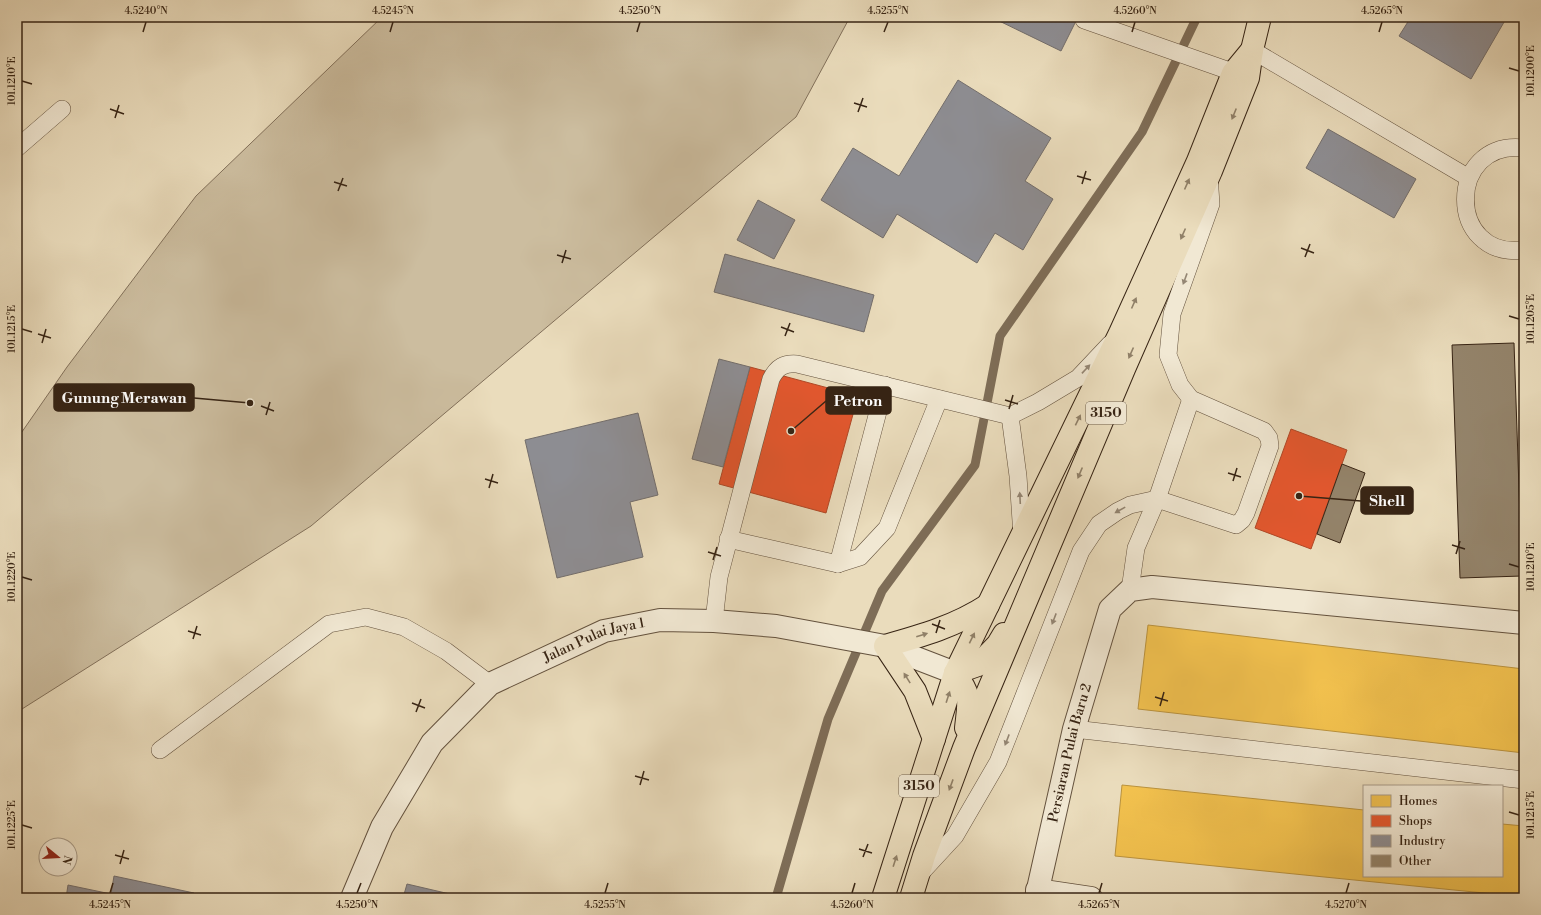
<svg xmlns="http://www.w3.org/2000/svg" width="1541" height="915" viewBox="0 0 1541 915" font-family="'Libre Bodoni',serif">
<rect width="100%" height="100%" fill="#eadcbc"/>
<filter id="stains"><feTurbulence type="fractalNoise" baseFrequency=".005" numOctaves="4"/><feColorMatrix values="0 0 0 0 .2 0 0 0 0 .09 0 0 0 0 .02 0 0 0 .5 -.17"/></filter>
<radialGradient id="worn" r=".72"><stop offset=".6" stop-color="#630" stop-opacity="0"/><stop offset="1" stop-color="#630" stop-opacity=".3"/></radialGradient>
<!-- green -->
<polygon fill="#ccbd9f" stroke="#82705a" points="382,17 850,17 796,117 311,526 22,709 17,718 17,439 67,367 196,196"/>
<!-- homes -->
<g fill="#f2c14e" stroke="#ba923d">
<polygon points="1148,625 1524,669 1524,753 1138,709"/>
<polygon points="1122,785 1364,810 1364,876 1502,876 1502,824 1524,826 1524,897 1115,856"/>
</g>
<!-- shops -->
<g fill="#e4572e" stroke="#b04826">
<polygon points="750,367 858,396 826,513 719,484"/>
<polygon points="1291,429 1347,450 1311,549 1255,528"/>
</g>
<!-- industry -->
<g fill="#8d8d92" stroke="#736e6c">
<polygon points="991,17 1078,17 1061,51"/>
<polygon points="1411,17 1507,17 1471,79 1399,36"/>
<polygon points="958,80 1051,138 1025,181 1053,199 1023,250 995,233 977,263 897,214 883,238 821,200 853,148 899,176"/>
<polygon points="1328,129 1416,179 1394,218 1306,168"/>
<polygon points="758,200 795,220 774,259 737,240"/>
<polygon points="725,254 874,295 864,332 714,292"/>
<polygon points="719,359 750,367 723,467 692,459"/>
<polygon points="638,413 658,495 630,502 643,557 557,578 525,440"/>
<polygon points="114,876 194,893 193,898 66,898 68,885 111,894"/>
<polygon points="407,884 467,898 403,898"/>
</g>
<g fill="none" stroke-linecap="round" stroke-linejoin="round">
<!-- stream -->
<polyline stroke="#7e6d57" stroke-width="9" points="776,898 828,719 882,591 975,465 1000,336 1142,132 1197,17"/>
</g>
<!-- building -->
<g fill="#94846b" stroke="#372414">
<polygon points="1514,343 1522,576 1460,578 1452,345"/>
<polygon points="1342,464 1365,473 1340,543 1317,534"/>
</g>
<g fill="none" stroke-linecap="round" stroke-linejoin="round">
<defs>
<g id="lane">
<polyline points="1084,20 1244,76"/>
<polyline points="1252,50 1469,178"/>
<polyline points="17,148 62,109"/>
<path d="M1524 148C1446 139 1446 260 1524 250"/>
<polyline points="1022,536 1018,476 1010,416 1038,402 1078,378 1110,344"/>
<polyline points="728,539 838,564 860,557 887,528 939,399"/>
<polyline points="838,564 885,385"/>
<polyline points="1130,590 1136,548 1157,499 1191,399"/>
<path d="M714 621 719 577 771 379C777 367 784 363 797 364L1010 416"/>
<polyline points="1074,729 1524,780"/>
<polyline points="160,750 329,624 366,617 404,627 446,651 490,684"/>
<polyline points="920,874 955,836 998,762 1081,551 1099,524 1118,511 1130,505 1157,499 1236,525 1242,520 1246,513 1270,446 1269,438 1264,431 1191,399 1180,385 1168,355 1172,314 1211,204 1209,175"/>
</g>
<g id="street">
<polyline points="1037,890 1091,898"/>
<path id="s1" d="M352 898 382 827 432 743 490 684 604 631 660 620 714 621 776 626 885 646 955 673"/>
<path id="s2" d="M1036 898 1074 729 1110 609 1130 590 1152 587 1524 623"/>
</g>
<g id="primary">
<polyline points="955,673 978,665 998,644 1004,634"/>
<path d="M955 673C972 697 969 700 966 728"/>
<path d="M934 739 915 691 885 646C921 636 956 626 988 605"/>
<polyline points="883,898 955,673 1120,333 1198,161 1233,73 1252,50"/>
<polyline points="911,898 924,856 964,748 1124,369 1211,171 1248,78 1252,50 1260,17"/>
</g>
</defs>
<!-- lane casing -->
<use href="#lane" stroke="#64523e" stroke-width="18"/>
<!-- street casing -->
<use href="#street" stroke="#64523e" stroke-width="24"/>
<!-- primary casing -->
<use href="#primary" stroke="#372414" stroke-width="24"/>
<!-- lane -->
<use href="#lane" stroke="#f1e8d3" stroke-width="17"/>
<!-- street -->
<use href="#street" stroke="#f1e8d3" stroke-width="22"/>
<!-- primary -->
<use href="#primary" stroke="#eadcbc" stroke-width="22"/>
</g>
<!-- one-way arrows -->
<defs><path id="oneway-solid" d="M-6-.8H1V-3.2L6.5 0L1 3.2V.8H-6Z"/></defs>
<g fill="#908068">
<use href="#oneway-solid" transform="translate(1234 114) rotate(112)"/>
<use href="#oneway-solid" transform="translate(1187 184) rotate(-66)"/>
<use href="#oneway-solid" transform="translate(1183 234) rotate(114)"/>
<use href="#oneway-solid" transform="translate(1134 303) rotate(-66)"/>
<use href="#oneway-solid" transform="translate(1131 353) rotate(114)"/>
<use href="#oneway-solid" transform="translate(1078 420) rotate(-64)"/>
<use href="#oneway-solid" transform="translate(1080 473) rotate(113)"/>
<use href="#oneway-solid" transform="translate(922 635) rotate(-17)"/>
<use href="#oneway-solid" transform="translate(972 638) rotate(-64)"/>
<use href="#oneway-solid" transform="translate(907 678) rotate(-122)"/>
<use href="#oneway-solid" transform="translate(948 697) rotate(-72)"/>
<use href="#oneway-solid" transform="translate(951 785) rotate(110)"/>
<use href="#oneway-solid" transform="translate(895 861) rotate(-72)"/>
</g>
<g fill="#948674">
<use href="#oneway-solid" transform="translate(1185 279) rotate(110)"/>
<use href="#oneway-solid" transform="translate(1086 369) rotate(-47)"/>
<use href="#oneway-solid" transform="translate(1020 498) rotate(-93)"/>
<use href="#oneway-solid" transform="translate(1120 510) rotate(151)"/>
<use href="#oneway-solid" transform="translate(1054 619) rotate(111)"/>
<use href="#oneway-solid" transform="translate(1007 740) rotate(111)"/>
</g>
<!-- ticks -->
<path fill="none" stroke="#372414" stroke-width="1.5" d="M143 32 146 22M390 32 393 22M637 32 640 22M884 32 888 22M1132 32 1135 22M1379 32 1382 22M1509 68 1519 71M22 81 32 84M854 103 867 107M110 109 124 114M858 112 863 98M115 118 119 105M1077 176 1091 180M334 182 347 186M1082 184 1086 171M338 191 343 178M1301 248 1314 253M557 255 571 259M1305 257 1310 244M562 263 566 250M1509 316 1519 319M781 327 794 332M22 329 32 332M38 334 51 338M785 336 790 323M42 343 46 329M1005 400 1018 404M261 406 274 411M1009 409 1013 395M266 415 270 402M1228 473 1241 477M485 479 498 483M1233 481 1237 468M489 488 493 474M1452 545 1465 549M708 552 721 556M1456 554 1460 541M713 560 717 547M1509 564 1519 567M22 577 32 580M932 624 945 629M188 631 201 635M936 633 940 620M193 639 197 626M1155 697 1168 701M412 703 425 708M1160 706 1164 692M416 712 421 699M635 776 649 780M640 785 644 771M1509 812 1519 815M22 825 32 828M859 849 872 853M115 855 129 859M863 857 868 844M120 864 124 850M110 893 113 883M357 893 361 883M605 893 608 883M852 893 855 883M1099 893 1102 883M1346 893 1349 883"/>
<g text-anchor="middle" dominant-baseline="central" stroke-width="4" stroke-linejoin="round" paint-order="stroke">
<!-- shield labels -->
<g fill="#f1e8d3" stroke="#6f5f4d" stroke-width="1">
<rect x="1086" y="402" width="40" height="22" rx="3"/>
<rect x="899" y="775" width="40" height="22" rx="3"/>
</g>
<g font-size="13" font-weight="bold" fill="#372414">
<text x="1106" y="413">3150</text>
<text x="919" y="786">3150</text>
</g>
<!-- street labels -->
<g font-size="14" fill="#372414" stroke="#f1e8d3">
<text stroke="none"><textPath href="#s1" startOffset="371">Jalan Pulai Jaya 1</textPath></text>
<text stroke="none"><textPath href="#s2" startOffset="149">Persiaran Pulai Baru 2</textPath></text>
</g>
</g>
<!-- callouts -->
<path fill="none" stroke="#372414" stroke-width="1.5" d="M250 403L194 398M791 431L826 401M1299 496L1361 501"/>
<g fill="#372414" stroke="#f1e8d3" stroke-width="1.5">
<circle cx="250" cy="403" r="4"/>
<circle cx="791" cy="431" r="4"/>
<circle cx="1299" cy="496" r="4"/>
</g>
<g fill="#372414" stroke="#372414" stroke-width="1.5">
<rect x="54" y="384" width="140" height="27" rx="4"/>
<rect x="826" y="387" width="65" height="27" rx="4"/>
<rect x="1361" y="487" width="52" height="27" rx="4"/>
</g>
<g font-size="15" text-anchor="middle" font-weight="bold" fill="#fff">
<text x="124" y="403">Gunung Merawan</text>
<text x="858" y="406">Petron</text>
<text x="1387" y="506">Shell</text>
</g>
<!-- margin -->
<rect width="1541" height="915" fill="none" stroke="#eadcbc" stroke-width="44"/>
<!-- legend -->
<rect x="1363" y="785" width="140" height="92" fill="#f1e8d3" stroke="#a79a87"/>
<rect x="1371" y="795" width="20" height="12" fill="#f2c14e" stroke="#a79a87"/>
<text x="1399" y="805" font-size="12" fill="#372414">Homes</text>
<rect x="1371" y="815" width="20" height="12" fill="#e4572e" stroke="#a79a87"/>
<text x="1399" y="825" font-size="12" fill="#372414">Shops</text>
<rect x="1371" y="835" width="20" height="12" fill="#8d8d92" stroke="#a79a87"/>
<text x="1399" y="845" font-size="12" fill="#372414">Industry</text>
<rect x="1371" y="855" width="20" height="12" fill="#94846b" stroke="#a79a87"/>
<text x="1399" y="865" font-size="12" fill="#372414">Other</text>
<!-- north arrow -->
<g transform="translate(58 857) rotate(108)"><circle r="19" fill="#f1e8d3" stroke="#a79a87"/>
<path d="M0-3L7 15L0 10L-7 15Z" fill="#8f2418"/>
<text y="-6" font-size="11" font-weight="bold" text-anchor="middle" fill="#372414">N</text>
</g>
<rect x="22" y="22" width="1497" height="871" fill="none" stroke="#372414" stroke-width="1.5"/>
<g font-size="10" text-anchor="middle" fill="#372414">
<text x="146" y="14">4.5240°N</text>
<text x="393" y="14">4.5245°N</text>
<text x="640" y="14">4.5250°N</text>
<text x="888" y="14">4.5255°N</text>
<text x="1135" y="14">4.5260°N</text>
<text x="1382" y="14">4.5265°N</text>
<text transform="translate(1530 71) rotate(-90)" y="4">101.1200°E</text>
<text transform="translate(11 81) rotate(-90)" y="4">101.1210°E</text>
<text transform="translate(1530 319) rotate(-90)" y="4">101.1205°E</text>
<text transform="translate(11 329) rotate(-90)" y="4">101.1215°E</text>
<text transform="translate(1530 567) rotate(-90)" y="4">101.1210°E</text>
<text transform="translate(11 577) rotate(-90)" y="4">101.1220°E</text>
<text transform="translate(1530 815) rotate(-90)" y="4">101.1215°E</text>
<text transform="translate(11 825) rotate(-90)" y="4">101.1225°E</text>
<text x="110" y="908">4.5245°N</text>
<text x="357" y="908">4.5250°N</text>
<text x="605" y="908">4.5255°N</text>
<text x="852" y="908">4.5260°N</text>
<text x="1099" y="908">4.5265°N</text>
<text x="1346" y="908">4.5270°N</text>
</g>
<rect width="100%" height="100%" filter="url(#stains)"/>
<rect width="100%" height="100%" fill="url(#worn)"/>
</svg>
